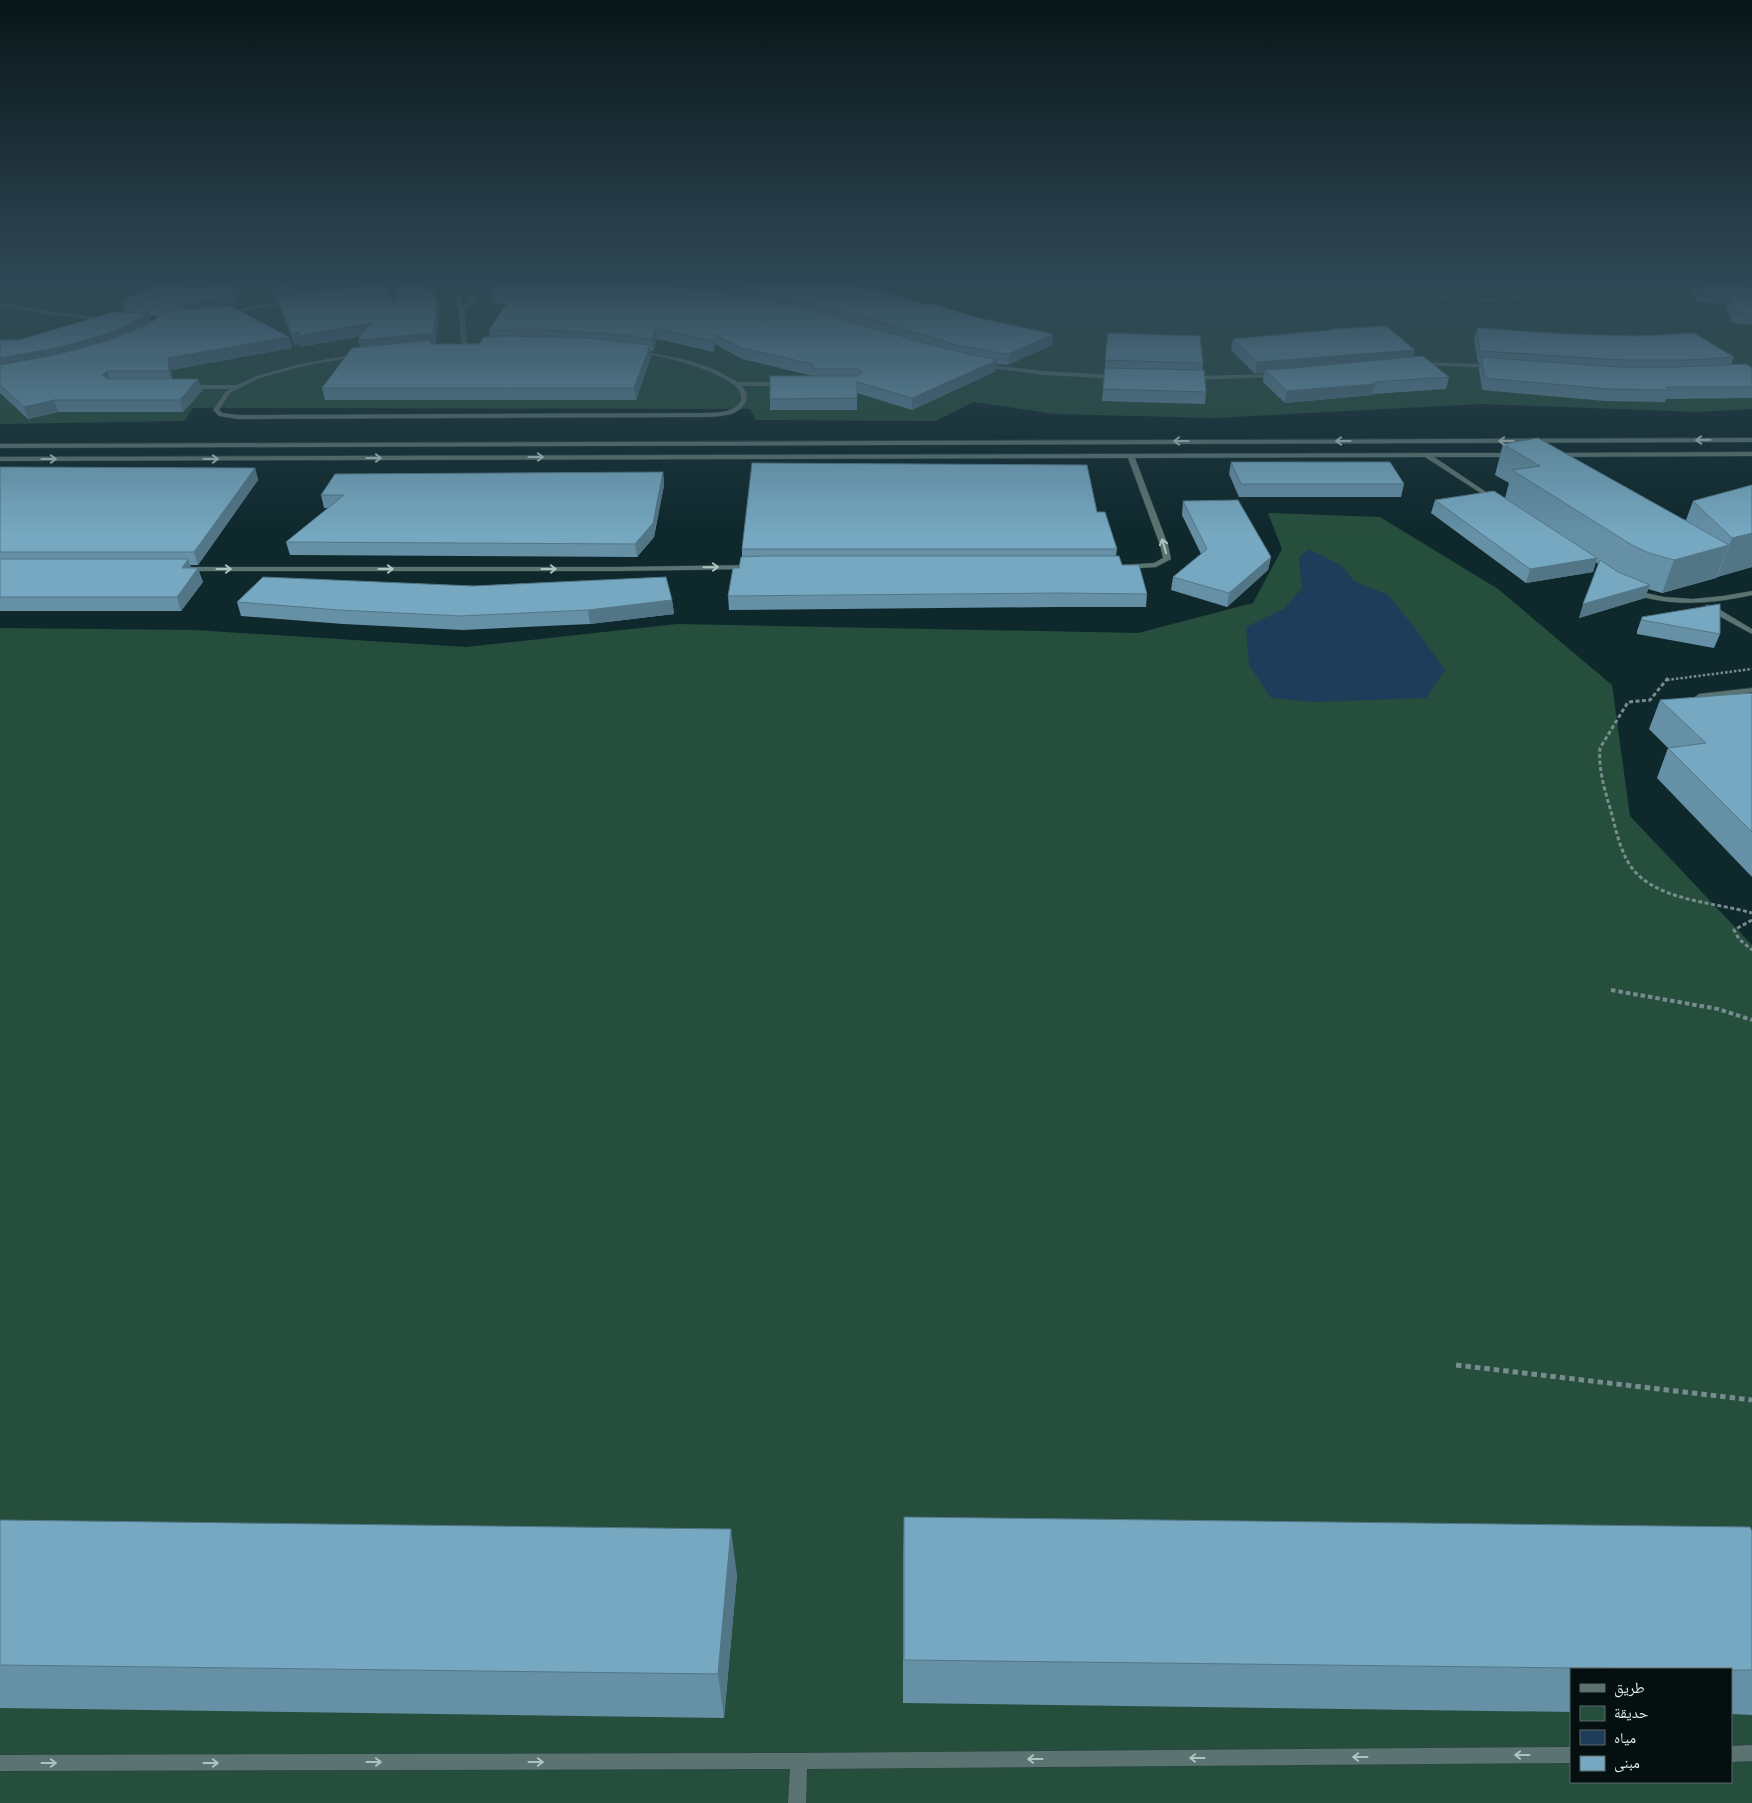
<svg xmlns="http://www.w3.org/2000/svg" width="1752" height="1803" viewBox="0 0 1752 1803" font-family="'Varela Round','Noto Naskh Arabic',sans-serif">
<rect width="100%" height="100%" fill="#0e282c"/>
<!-- green -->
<g fill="#264e3d" fill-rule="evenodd">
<polygon points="0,281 1752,281 1752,409 1698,412 1482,404 1215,418 1055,414 973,402 935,421 756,420 750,409 193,408 184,421 0,424"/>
<path d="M1268 513 1380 517 1498 589 1612 685 1630 816 1752 945V1803H0V628L194 630 466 647 677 624 1138 633 1253 603 1282 549ZM1571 1669H1731V1782H1571Z"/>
</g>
<!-- water -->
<polygon fill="#203c5b" points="1309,549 1341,565 1354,581 1388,595 1415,628 1445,670 1426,698 1314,702 1271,698 1249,665 1246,627 1285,608 1302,588 1299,557"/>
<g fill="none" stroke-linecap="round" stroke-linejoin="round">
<defs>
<g id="minor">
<path d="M513 281 515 284 491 285 465 312 467 343 536 342 627 348 688 360 714 369 738 382H783L786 384 783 386H742L746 392 747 398C742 416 723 416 707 417L237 419 219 416 213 410 226 391 230 389H188L185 387 188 385H237L256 376 300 364 349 355 461 344 459 312 453 286 375 292 372 290 430 283ZM485 285 463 307 458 286ZM486 345C552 343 662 346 720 377 730 382 743 388 741 401 733 413 720 412 707 413L237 415 223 413 219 410 230 393 260 378 300 367 349 358 400 352Z"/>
<polygon points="1731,281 1737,281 1752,292 1752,296"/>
<polygon points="291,299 293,302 227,314 224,312"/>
<polygon points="0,302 42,310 108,319 105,321 42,314 0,306"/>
<polygon points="1418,362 1491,364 1494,366 1491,368 1416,365 1415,364"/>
<polygon points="985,364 1043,371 1117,375 1120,377 1117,379 1043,375 983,367 982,366"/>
<polygon points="1277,374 1279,375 1279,377 1192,380 1189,378 1192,376"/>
<polygon points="1752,438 1752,442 0,448 0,444"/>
<polygon points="1752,452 1752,456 1553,457 1550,455 1553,453"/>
<polygon points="1426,453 1511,453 1514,455 1511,457 1434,457 1495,498 1495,500 1493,501 1425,457 1135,458 1168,545 1171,559 1156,567 1126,569 1123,569 1123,565 1154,563 1163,558 1160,545 1128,458 0,461 0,457"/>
<polygon points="751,565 754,565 754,569 618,571 186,571 182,569 186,567 618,567"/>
<path d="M1632 590 1664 597 1693 599 1723 596 1752 591V595C1711 604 1673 607 1632 594Z"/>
<polygon points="1706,605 1712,605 1752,629 1752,634 1706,609"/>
<polygon points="1752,688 1752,692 1699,700 1695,697 1699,694"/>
<polygon points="1752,1745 1752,1761 1731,1762 1731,1746"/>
<polygon points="1571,1747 1571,1763 807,1769 806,1803 788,1803 790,1769 0,1771 0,1755 799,1753"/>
</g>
</defs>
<!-- minor casing -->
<use href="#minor" stroke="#2b4447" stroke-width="1"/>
<!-- path-far4 -->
<g stroke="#778c8f" stroke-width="2" stroke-dasharray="2 1" stroke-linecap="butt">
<polyline points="1119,281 1135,281"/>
<polyline points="1186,281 1318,295 1368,292 1489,300 1531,295 1570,281"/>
</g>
<!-- path-far3 -->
<polyline stroke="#778c8f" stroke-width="2.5" stroke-dasharray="2.5 2" stroke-linecap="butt" points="1667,680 1752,669"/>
<!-- path-far2 -->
<g stroke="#778c8f" stroke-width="3" stroke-dasharray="4 2.5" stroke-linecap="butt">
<path d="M1668 678 1650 700 1628 702 1600 748C1598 771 1606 794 1612 815 1616 831 1620 848 1628 862 1650 901 1715 902 1752 913"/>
<polyline points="1752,920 1734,930 1739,939 1752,950"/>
</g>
<!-- path-far1 -->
<polyline stroke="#778c8f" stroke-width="4" stroke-dasharray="4.5 3" stroke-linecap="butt" points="1611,990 1718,1009 1752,1020"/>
<!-- path -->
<polyline stroke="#778c8f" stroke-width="5" stroke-dasharray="5.5 4" stroke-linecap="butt" points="1456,1365 1752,1400"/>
<!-- minor -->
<use href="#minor" fill="#5c7471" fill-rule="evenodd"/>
</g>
<!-- wall -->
<g fill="#6590a6" fill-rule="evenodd">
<path d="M210 281H250L251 284 232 306 289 337 292 348 171 370 172 379H198L202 391 183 412H58L28 419 0 393V340H19L134 313 125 311 122 300 204 287ZM150 316H159L151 322Z"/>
<polygon points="270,281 384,281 394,305 439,312 435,344 432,344 479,344 490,337 489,330 506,304 493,304 492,293 500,281 839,281 979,318 1053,334 1052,345 1008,365 996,364 996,371 912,410 857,393 857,410 770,410 770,399 813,376 742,359 715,344 714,352 657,339 653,351 650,351 651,357 636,400 325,400 322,388 360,347 361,336 300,347 300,344 295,345 280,308 278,300 278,301"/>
<polygon points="1670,281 1724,281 1725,284 1752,286 1752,325 1732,323 1725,304 1696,302 1689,284 1671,283"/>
<polygon points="1477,328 1734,357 1731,365 1752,368 1752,398 1666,399 1665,402 1605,401 1482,390 1479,369 1480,363 1478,363 1474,339"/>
<polygon points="1331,329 1413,357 1449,377 1446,389 1373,394 1372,395 1285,403 1263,382 1264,373 1255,374 1231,350 1233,339 1331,330"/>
<polygon points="1108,333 1203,363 1202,370 1206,392 1205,404 1102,401"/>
<polygon points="1503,444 1686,520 1693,501 1752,485 1752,567 1717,577 1716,578 1662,593 1648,589 1645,598 1579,618 1598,564 1596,562 1593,572 1526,583 1431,513 1435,500 1505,498 1509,483 1495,475"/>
<polygon points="1231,462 1404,484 1401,497 1239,497 1229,474"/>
<polygon points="0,467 255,468 258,480 198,565 190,565 191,568 203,582 181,611 0,611"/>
<polygon points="663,472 664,485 654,537 637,557 290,555 286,542 328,508 324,508 321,495"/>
<polygon points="1183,501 1271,557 1268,570 1227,607 1171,590 1173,577 1201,554 1182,515"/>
<polygon points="1097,512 1117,549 1116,556 1122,565 1147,594 1146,607 1058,607 729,610 728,596 739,568 742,557 742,549"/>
<polygon points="672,600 674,614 590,624 463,630 343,624 241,616 237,602"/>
<polygon points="1642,617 1720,634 1714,648 1637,634 1637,631"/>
<polygon points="1752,693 1752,877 1657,778 1668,748 1649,729 1660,700"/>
<polygon points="904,1517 1752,1531 1752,1715 1731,1714 1731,1669 1571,1669 1571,1712 903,1703 903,1563"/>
<polygon points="0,1520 737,1575 724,1718 0,1708"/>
</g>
<!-- shaded-wall -->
<g fill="#537687">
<polygon points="242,281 250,281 251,284 230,309 185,314 182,303"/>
<polygon points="328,281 384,281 385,286 278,297 278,301 275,290"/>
<polygon points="437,301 439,312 435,344 432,344 434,352 361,351 358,340"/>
<polygon points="149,313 152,324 123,340 0,370 0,358"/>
<polygon points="371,323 373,334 300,347 300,344 295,345 292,334 301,331"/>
<polygon points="656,328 657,339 653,351 652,340"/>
<polygon points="714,334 715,344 714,352 713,341"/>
<polygon points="1053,334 1052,345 1008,365 1009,354"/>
<polygon points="289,337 292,348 171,370 172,383 169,371 168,358"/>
<polygon points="650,345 651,357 636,400 634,388"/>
<polygon points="1415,350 1412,361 1265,370 1264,373 1255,374 1257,362"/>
<polygon points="997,360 996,371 912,410 912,398"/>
<polygon points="107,371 111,383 102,375"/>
<polygon points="198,379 202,391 183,412 180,400"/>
<polygon points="1375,384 1372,395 1285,403 1287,391"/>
<polygon points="54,400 58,412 28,419 24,407"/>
<polygon points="255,468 258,480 198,565 194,552"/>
<polygon points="663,472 664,485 654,537 637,557 635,544"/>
<polygon points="1752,533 1752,567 1717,577 1732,538"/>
<polygon points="1729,545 1716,578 1662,593 1674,560"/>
<polygon points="1271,557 1268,570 1227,607 1229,593"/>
<polygon points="1597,558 1593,572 1526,583 1530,569"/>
<polygon points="188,559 193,573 182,568"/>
<polygon points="198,568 203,582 181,611 177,597"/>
<polygon points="1650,585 1645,598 1579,618 1583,604"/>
<polygon points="672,600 674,614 590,624 588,610"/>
<polygon points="731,1529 737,1575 724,1718 718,1674"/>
</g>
<!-- building -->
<g fill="#76a8c1" stroke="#537687">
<polygon points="210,281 242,281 227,298 182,303 136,306 141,304 122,300 157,283 204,287"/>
<polygon points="272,281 328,281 275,290"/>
<polygon points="399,281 429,281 437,301 433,333 358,340 371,323 298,336 301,331 292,334 278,297 385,282 394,305"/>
<polygon points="500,281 628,281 687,287 794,305 931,345 997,360 912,398 857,382 857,398 770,399 770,376 858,376 863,372 858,369 813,369 813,364 741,348 714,334 713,341 656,328 652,340 626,335 535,329 489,330 513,294 492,293"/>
<polygon points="694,281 839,281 880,291 929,305 932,304 979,318 1053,334 1009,354 1000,353 957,345 830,307 730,286"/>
<polygon points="1696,281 1724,281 1725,284 1752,286 1752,314 1735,312 1728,294 1699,291"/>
<polygon points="229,305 289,337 168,358 169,371 107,371 102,375 107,379 198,379 180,400 54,400 24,407 0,385 0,365 59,354 110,340 151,323 163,312"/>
<polygon points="113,312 149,313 120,329 100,336 57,348 0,358 0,340 19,340"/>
<polygon points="1386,326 1415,350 1257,362 1233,339 1332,330 1331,329"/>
<polygon points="1477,328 1567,334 1638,336 1694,333 1734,357 1689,360 1623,360 1480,351"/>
<polygon points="1108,333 1200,336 1203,363 1105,360"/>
<polygon points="509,336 589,338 650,345 634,388 322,388 352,348 431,340 431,344 479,344 484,337"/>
<polygon points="1423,356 1449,377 1373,382 1375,384 1287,391 1265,370 1294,368"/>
<polygon points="1481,357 1617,367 1677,367 1746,364 1752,368 1752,387 1666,387 1669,390 1608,389 1485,378"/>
<polygon points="1105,368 1204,370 1206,392 1103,389"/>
<polygon points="1538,438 1729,545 1674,560 1649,553 1632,545 1512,470 1540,466 1503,444"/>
<polygon points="1231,462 1390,462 1404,484 1241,484"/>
<polygon points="752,463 1087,465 1097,512 1105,512 1117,549 742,549"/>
<polygon points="0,467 255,468 194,552 0,552"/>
<polygon points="663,472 653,523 635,544 286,542 344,495 321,495 335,474"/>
<polygon points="1752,485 1752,533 1732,538 1693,501"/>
<polygon points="1494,491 1597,558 1530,569 1435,500"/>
<polygon points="1238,500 1271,557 1229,593 1173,577 1207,549 1183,501"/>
<polygon points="764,556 1119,556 1122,565 1139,565 1147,594 1060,593 728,596 733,568 739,568 741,557"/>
<polygon points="0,559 188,559 182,568 198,568 177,597 0,597"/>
<polygon points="1600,560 1618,572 1650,585 1583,604"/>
<polygon points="263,577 473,586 666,577 672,600 588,610 460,616 339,610 237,602"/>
<polygon points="1720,604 1720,634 1642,620 1642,617"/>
<polygon points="1752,693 1752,832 1668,748 1706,743 1660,700"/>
<polygon points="904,1517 1750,1527 1752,1531 1752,1670 1731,1670 1731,1669 1656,1669 904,1660"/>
<polygon points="0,1520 731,1529 718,1674 0,1665"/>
</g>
<!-- one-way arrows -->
<defs><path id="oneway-shaft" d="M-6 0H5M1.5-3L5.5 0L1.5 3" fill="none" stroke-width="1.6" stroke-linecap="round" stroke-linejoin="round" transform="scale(1.25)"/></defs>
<g stroke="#b0c3c3">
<use href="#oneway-shaft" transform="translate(1703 440) rotate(179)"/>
<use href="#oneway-shaft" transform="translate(1181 441) rotate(180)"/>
<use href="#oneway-shaft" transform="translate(1343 441) rotate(180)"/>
<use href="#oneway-shaft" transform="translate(1506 441) rotate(-180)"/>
<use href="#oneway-shaft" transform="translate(536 457)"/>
<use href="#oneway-shaft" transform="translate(374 458)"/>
<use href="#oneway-shaft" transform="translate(49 459)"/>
<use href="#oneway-shaft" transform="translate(211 459)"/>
<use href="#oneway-shaft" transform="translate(1164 546) rotate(-106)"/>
<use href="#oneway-shaft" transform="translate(711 567) rotate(-1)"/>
<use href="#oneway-shaft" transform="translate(224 569)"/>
<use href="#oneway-shaft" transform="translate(386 569)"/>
<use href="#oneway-shaft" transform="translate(549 569)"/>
<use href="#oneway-shaft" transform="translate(1522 1755) rotate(180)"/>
<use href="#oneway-shaft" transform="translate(1360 1757) rotate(180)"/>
<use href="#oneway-shaft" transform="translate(1197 1758) rotate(180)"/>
<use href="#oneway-shaft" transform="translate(1035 1759) rotate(180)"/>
<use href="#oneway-shaft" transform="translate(374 1762)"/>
<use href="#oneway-shaft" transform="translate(536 1762)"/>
<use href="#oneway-shaft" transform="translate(49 1763)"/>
<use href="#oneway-shaft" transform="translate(211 1763)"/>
</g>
<!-- sky -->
<linearGradient id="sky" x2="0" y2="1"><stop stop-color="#081618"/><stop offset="0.53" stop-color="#304856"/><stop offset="1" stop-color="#304856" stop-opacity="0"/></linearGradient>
<rect width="1752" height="534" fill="url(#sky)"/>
<!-- legend -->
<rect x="1570" y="1668" width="162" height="115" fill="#050f10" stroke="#5c6869"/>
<rect x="1580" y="1684" width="25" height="8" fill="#5c7471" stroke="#5c6869"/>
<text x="1614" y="1693" font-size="15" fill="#deedef">طريق</text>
<rect x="1580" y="1706" width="25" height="15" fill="#264e3d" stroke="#5c6869"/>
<text x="1614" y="1718" font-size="15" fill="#deedef">حديقة</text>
<rect x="1580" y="1730" width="25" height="15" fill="#203c5b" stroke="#5c6869"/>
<text x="1614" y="1743" font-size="15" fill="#deedef">مياه</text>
<rect x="1580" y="1756" width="25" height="15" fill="#76a8c1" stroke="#5c6869"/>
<text x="1614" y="1768" font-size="15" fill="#deedef">مبنى</text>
</svg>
